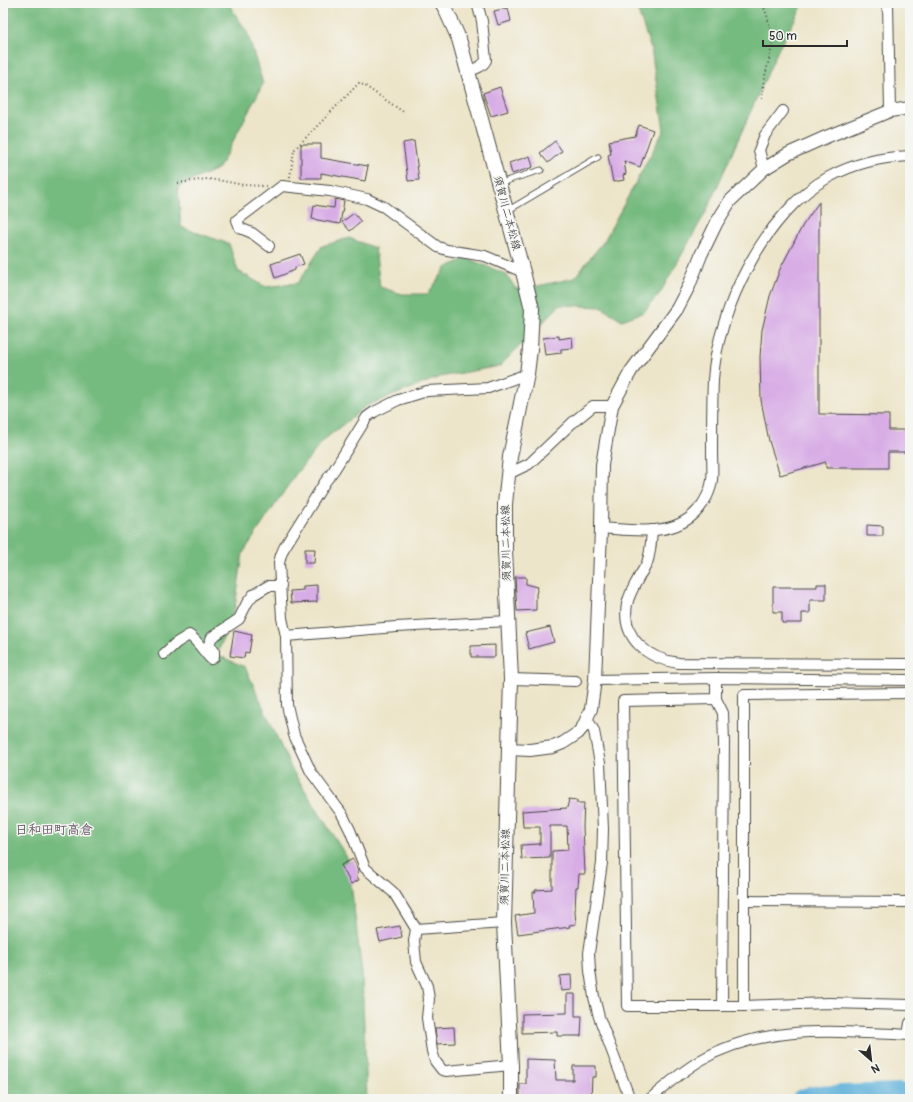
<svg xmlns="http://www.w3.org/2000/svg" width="913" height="1102" viewBox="0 0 913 1102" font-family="Pangolin,'Klee One',sans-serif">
<rect width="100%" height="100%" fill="#f6f6f2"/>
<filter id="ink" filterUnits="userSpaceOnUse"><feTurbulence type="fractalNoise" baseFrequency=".025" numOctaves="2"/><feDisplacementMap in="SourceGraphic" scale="8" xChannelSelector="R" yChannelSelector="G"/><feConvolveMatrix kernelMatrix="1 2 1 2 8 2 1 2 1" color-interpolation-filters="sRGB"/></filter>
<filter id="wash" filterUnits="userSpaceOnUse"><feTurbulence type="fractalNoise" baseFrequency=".012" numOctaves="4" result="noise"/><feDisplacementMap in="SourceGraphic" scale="16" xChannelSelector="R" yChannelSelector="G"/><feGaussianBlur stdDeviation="0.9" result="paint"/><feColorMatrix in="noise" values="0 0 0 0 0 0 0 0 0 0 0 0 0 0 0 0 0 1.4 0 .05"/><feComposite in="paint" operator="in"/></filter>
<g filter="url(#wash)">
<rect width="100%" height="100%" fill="#ede5c9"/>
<!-- forest -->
<polygon fill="#75ba7e" stroke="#507254" points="3,3 228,3 247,32 263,84 219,168 178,187 181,227 229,244 238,271 266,287 298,283 322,246 349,238 375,248 380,287 402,294 428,294 446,268 466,258 506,274 516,289 529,288 574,278 604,241 664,130 651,49 635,3 804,3 778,50 706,212 660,293 644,312 622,320 601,307 560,305 500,366 440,377 366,406 325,439 295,475 243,553 235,607 217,655 245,667 291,768 348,859 362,974 367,1099 3,1099"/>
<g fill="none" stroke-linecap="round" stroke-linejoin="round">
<!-- river -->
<polyline stroke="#5fb1da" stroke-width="20" points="802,1099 813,1096 897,1093 910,1095"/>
</g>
<g id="blocks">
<!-- building -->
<g fill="#d8ade6">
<polygon points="508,8 511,21 498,25 494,11"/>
<polygon points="500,87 508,111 491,116 483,93"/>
<polygon points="639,125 653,130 640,167 624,161 626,174 623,175 624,180 613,182 608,155 611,154 609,141 635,136"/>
<polygon points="414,141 419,180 408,181 403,143"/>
<polygon points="555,141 562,151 548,163 540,153"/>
<polygon points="301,144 321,144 321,158 368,166 365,181 321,173 321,178 301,178"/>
<polygon points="530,156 533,167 512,174 509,163"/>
<polygon points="335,199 344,201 340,224 312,219 314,205 334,208"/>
<polygon points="819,202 819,414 889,415 889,430 910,430 910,452 888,452 888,468 826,468 826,462 780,475 769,441 761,400 760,357 762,330 770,296 780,269 803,225"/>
<polygon points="354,213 361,222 350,231 342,222"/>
<polygon points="300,254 304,264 295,267 295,270 275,278 271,264"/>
<polygon points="559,336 559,339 572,337 573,348 561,349 561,353 545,355 543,338"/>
<polygon points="867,525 883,526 883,536 867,536"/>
<polygon points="305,549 315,549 314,563 305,563"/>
<polygon points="515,577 526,577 526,584 538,587 536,594 536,610 517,611"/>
<polygon points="817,584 826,584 826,600 810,600 810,613 802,613 802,623 782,623 782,612 773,612 773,587 817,587"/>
<polygon points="317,585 317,602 291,603 290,591 303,590 303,586"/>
<polygon points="550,627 554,642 529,649 525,633"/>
<polygon points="234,631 252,635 249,653 245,652 244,658 230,656"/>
<polygon points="495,645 495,657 471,657 471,646"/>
<polygon points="569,799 577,800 577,803 584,803 583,826 585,874 579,874 578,887 576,887 575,912 576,924 569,925 570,927 518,934 515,916 534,913 533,892 536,892 535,890 552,889 552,851 568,850 567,826 550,826 550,858 522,859 521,845 540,844 540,827 523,827 522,811 567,808"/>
<polygon points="353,859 358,870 357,876 359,880 351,884 341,865"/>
<polygon points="400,926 402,937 380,942 377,930"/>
<polygon points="571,975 572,990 561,991 560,976"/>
<polygon points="567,994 575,994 575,1016 582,1016 581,1036 557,1036 557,1032 522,1033 522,1014 567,1013"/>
<polygon points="454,1027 455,1043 437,1044 435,1028"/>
<polygon points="526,1059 555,1060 556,1080 573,1080 573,1066 596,1066 596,1077 592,1077 591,1099 520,1097 520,1084 526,1084"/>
</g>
</g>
</g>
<g filter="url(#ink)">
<use href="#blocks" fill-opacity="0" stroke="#484743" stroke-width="1"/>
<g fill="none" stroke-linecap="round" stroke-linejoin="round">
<defs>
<g id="service">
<polyline points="501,184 509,180 541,170"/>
<polyline points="507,211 598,157"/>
</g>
<g id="minor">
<polyline points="888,3 890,111"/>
<path d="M468 71C475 69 483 67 486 60L482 21 477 3"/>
<polyline points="764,169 759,150 765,135 783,111"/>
<polyline points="269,246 252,233 240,228 237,220 282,186 330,191 367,199 384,207 438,247 447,250 485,256 523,272"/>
<polyline points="508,474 529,464 572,423 593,406 612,406"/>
<path d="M601 528C633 530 674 538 698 510 705 502 711 490 712 480 713 471 712 461 712 453 712 428 712 404 713 380 717 310 766 211 829 177 855 163 881 157 910 156"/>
<path d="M652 530C651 541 651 552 647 563 645 569 640 573 638 579 634 586 629 596 627 604 621 639 648 659 679 663L910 664"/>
<polyline points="286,636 396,627 509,621"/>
<path d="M164 654 176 643 189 635C198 641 203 651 211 659L214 657V651L209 644 212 637 239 619 247 603 253 595 268 586H281"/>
<polyline points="716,678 716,699 623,701 627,1006 744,1006 829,1003 910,1005"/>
<polyline points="511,679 576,681"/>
<polyline points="595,680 716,678 910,680"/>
<polyline points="716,699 723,713 724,742 722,1006"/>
<polyline points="587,718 594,731 600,763 603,829 602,863 589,953 590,971 594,997 599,1017 630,1099"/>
<polyline points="744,901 910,902"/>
<polyline points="416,929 504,923"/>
<polyline points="744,1006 744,695 910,693"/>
<polyline points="908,1035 910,1023"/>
<polyline points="511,1065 446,1071 442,1070 435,1061 432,1051 427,1018 429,999 427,986 416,962 414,941 416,929 394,893 365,868 350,830 342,814 311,772 294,735 287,705 286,636 282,618 279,563 281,555 284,548 325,482 334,470 367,417 374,412 398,400 427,391 488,388 527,374"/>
<path d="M650 1099C666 1085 683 1071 701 1060 764 1023 841 1032 910 1035"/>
</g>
<polyline id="tertiary" points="508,749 530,750 553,747 563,743 578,733 583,727 591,709 595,680 601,530 602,465 612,406 631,371 677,309 689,286 701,255 717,222 730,201 764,169 788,154 826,137 890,111 910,108"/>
<polyline id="secondary" points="442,3 445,8 459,39 523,272 532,309 530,349 527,374 510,457 505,504 505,550 511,679 504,923 511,1065 511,1099"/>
</defs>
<!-- service casing -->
<use href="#service" stroke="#484743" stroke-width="7"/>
<!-- minor casing -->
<use href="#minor" stroke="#484743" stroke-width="12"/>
<!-- tertiary casing -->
<use href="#tertiary" stroke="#484743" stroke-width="14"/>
<!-- secondary casing -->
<use href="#secondary" stroke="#484743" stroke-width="16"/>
<!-- path -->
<g stroke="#484743" stroke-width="2" stroke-dasharray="1 3" stroke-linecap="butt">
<polyline points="762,99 763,85 773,42 767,15 762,3"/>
<polyline points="290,177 294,150 359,83 365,86 405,113"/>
<polyline points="178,183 207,179 223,181 244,185 266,186"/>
</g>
<!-- service -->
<use href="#service" stroke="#fff" stroke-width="5"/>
<!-- minor -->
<use href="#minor" stroke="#fff" stroke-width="10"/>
<!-- tertiary -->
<use href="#tertiary" stroke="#fff" stroke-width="12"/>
<!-- secondary -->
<use href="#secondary" stroke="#fff" stroke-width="14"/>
</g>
</g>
<g text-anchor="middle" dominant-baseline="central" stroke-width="3" stroke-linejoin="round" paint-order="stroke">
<!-- street labels -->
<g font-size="11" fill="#2b2b2b" stroke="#f6f6f2">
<text transform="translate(507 213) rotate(75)">須賀川二本松線</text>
<text transform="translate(506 543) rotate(-91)">須賀川二本松線</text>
<text transform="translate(505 867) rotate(-89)">須賀川二本松線</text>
</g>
<!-- quarter labels -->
<g font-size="13" font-weight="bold" fill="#68586c" stroke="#f6f6f2">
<text x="54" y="830">日和田町高倉</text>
</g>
</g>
<!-- margin -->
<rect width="913" height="1102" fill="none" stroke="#f6f6f2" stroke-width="16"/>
<!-- north arrow -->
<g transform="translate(871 1060) rotate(152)" stroke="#f6f6f2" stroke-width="3" paint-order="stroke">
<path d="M0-3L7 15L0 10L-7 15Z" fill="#2b2b2b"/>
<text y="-6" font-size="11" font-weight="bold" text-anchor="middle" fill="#2b2b2b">N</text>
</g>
<!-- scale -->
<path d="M763 40v6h84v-6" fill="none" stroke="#2b2b2b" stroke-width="2"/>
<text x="769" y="40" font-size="12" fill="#2b2b2b" stroke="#f6f6f2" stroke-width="3" paint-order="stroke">50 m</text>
</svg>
